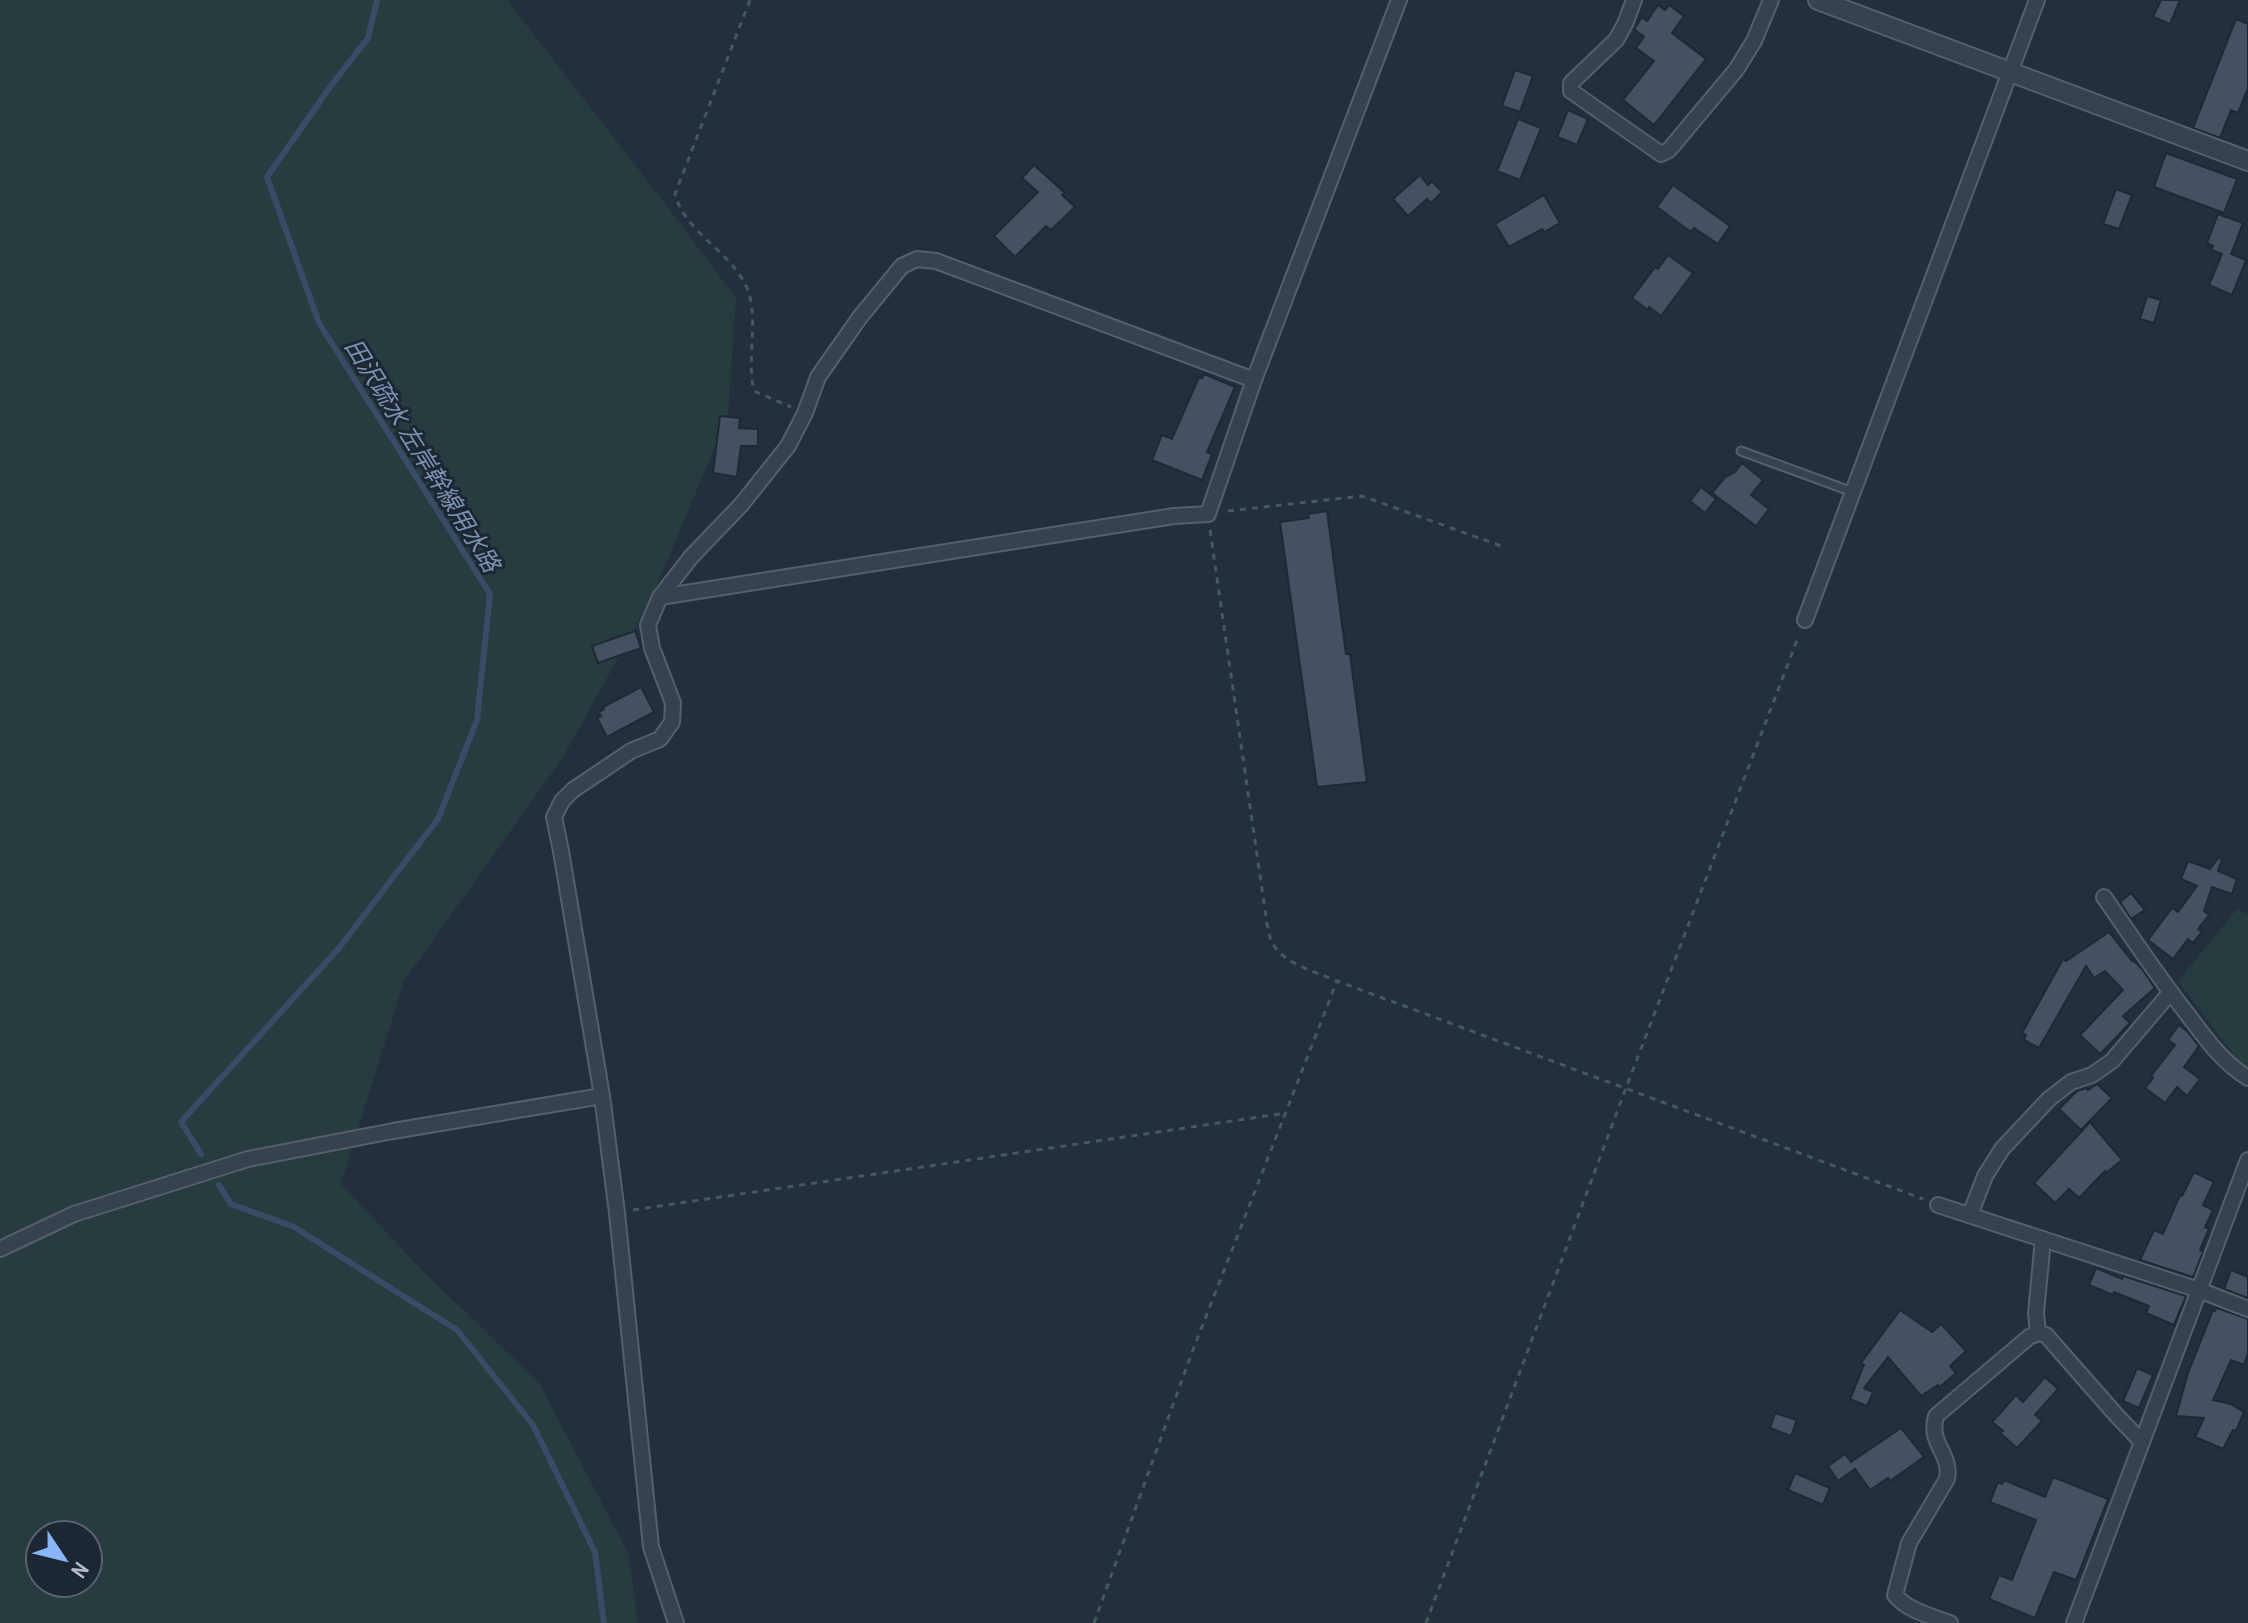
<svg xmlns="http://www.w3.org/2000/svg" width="2248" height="1623" viewBox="0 0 2248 1623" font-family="'Archivo Narrow','Noto Sans JP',sans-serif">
<rect width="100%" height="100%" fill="#242f3e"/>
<!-- green -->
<g fill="#263c3f" fill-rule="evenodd">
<path d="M0 0H509L511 5 663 201 736 298 728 416 651 599 563 757 404 981 341 1184 424 1272 540 1384 629 1555 638 1623H0ZM40 1535H88V1583H40Z"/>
<polygon points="2237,909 2248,914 2248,1068 2239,1062 2178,981"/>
</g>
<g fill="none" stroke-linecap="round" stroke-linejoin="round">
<!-- stream -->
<g stroke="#394c67" stroke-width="6">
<polyline points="201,1154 181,1122 339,948 438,819 477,720 490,594 319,323 267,177 330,87 368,38 377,0"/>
<polyline points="219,1185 231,1204 294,1227 457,1330 533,1425 595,1552 604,1623"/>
</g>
</g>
<!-- building -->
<g fill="#455162" stroke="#1f2835" stroke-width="2">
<polygon points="2161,0 2180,0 2170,24 2153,17"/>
<polygon points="1658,5 1665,10 1669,5 1684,16 1672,33 1706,59 1654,125 1623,100 1654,61 1636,48 1644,37 1634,29 1642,17 1647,21"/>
<polygon points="2236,19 2248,24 2248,88 2238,113 2231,110 2220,138 2193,128"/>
<polygon points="1515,70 1533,76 1520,112 1502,106"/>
<polygon points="1568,110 1588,119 1577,145 1557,137"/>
<polygon points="1518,119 1541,128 1520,180 1497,171"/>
<polygon points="2166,153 2237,179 2224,213 2154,187"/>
<polygon points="1034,165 1065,193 1062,195 1075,207 1051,230 1046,226 1015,257 994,236 1038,192 1022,178"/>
<polygon points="1420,175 1428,185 1432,181 1442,192 1431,203 1427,199 1408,216 1393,199"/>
<polygon points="1673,185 1730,226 1718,244 1694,228 1691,232 1657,207"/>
<polygon points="2116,189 2132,195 2119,229 2103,224"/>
<polygon points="1544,195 1560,223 1544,232 1542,229 1509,247 1495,224"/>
<polygon points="2218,214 2243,223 2231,254 2246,260 2232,295 2209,285 2222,254 2211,250 2213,246 2207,243"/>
<polygon points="1668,255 1693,273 1661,316 1649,307 1648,310 1632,298 1655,267 1658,269"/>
<polygon points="2147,296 2161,300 2154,323 2140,319"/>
<polygon points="1204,374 1235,387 1207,452 1212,454 1202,480 1152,460 1162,435 1172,439 1199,377 1202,378"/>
<polygon points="720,416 740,418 739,428 758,429 758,446 741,446 737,477 713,473"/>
<polygon points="1742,463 1763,480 1751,495 1769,509 1756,526 1712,493 1725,477 1735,472"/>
<polygon points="1701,487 1716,499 1705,513 1690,501"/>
<polygon points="1327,511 1346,654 1350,654 1367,782 1317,787 1280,522 1309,518 1308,514"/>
<polygon points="635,631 641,648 598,663 592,646"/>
<polygon points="641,687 654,712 607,737 597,718 601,716 599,712 604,709 603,707"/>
<polygon points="2219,857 2222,859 2218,871 2237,879 2232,894 2212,887 2204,911 2209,915 2198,929 2202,932 2193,943 2188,939 2173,959 2148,940 2172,908 2178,912 2197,886 2181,879 2188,861 2210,869"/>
<polygon points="2131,893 2145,910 2131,919 2120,902"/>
<polygon points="2109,932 2132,961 2133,960 2142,969 2155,988 2123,1016 2130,1023 2100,1054 2080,1035 2123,990 2105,971 2094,978 2086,966 2039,1048 2024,1040 2026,1035 2022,1033 2063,959 2066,961"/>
<polygon points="2179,1025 2187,1031 2199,1046 2184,1067 2200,1079 2187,1096 2177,1087 2165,1103 2145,1088 2153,1078 2151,1076 2175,1045 2168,1040"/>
<polygon points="2097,1084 2112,1098 2081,1130 2059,1109 2077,1091 2086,1088 2088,1090"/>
<polygon points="2090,1122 2122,1160 2106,1173 2105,1171 2079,1198 2069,1189 2055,1203 2034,1183"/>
<polygon points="2194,1172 2214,1182 2203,1205 2213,1210 2205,1227 2209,1229 2200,1250 2203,1252 2193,1277 2140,1260 2154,1230 2163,1234 2180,1195 2182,1196"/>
<polygon points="2096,1268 2122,1279 2123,1276 2186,1296 2174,1325 2146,1313 2149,1306 2114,1292 2113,1295 2089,1285"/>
<polygon points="2231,1270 2248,1277 2248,1298 2224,1289"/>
<polygon points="2217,1308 2248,1319 2248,1353 2244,1365 2231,1360 2213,1400 2231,1404 2244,1412 2236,1431 2233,1430 2223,1449 2195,1437 2204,1418 2176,1416 2188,1373 2213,1310 2215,1311"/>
<polygon points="1900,1310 1932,1332 1941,1324 1966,1351 1950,1366 1956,1373 1940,1387 1938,1385 1921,1396 1888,1357 1864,1388 1873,1392 1867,1406 1850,1399 1864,1365 1861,1363"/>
<polygon points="2137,1368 2153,1375 2139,1408 2123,1401"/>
<polygon points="2045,1377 2058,1389 2035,1415 2042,1421 2017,1448 2000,1433 2003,1431 1992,1422 2016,1395 2023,1402"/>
<polygon points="1775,1413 1797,1420 1791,1436 1770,1428"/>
<polygon points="1901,1428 1924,1457 1890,1481 1888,1478 1870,1490 1855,1469 1838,1481 1828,1466 1845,1454 1851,1462"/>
<polygon points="1795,1473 1830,1488 1823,1505 1788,1490"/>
<polygon points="2053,1477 2108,1499 2076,1580 2054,1572 2035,1618 1989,1599 1999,1575 2012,1580 2036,1520 1990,1502 1998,1482 2002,1484 2004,1480 2045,1497"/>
</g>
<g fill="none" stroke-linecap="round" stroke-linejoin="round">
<defs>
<polyline id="service" points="1741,451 1853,492"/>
<g id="minor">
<polyline points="1634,0 1625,24 1616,40 1571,83 1571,91 1661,154 1669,150 1736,70 1754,41 1771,0"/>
<polyline points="660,597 1174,516 1208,514 1254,380 1399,0"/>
<polyline points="1805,620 2037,0"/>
<path d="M2104 897C2132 937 2158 977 2188 1015 2206 1039 2222 1062 2248 1078"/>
<polyline points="1938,1205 2199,1290 2248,1309"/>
<polyline points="1970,1215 1985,1176 2002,1149 2049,1099 2071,1082 2092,1075 2112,1061 2170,993"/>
<polyline points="0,1249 74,1214 248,1159 393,1131 602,1096"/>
<polyline points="2038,1333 2036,1313 2043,1239"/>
<polyline points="676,1623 651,1547 617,1213 602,1096 561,851 554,817 562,801 573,790 631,751 660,739 672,722 673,703 652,648 648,625 660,597 691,557 741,505 788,446 805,413 818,377 860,317 902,266 917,259 936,261 1254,380"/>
<path d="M1950 1623C1931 1616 1908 1611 1895 1595L1909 1543 1947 1479C1952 1453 1928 1445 1936 1416L2029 1337 2038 1333 2046 1335 2117 1416 2142 1442"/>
<polyline points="2074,1623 2248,1160"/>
</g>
<polyline id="tertiary" points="1818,0 2248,161"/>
</defs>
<!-- service casing -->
<use href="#service" stroke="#565f6c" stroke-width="11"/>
<!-- minor casing -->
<use href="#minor" stroke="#565f6c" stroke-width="18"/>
<!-- tertiary casing -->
<use href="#tertiary" stroke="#565f6c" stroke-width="22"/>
<!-- path -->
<g stroke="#44595c" stroke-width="3" stroke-dasharray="6 6" stroke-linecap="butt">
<path d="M750 0 675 194C684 231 730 251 746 286 760 315 746 358 754 391L791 407"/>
<polyline points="1228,511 1362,496 1504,547"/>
<path d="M1210 530 1267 924C1269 931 1269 938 1273 944 1284 964 1316 972 1337 981L1923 1199"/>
<polyline points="633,1210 1286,1113"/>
<polyline points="1094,1623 1191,1355 1337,981"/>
<polyline points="1426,1623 1626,1088 1799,635"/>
</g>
<!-- service -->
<use href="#service" stroke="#38414e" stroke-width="7"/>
<!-- minor -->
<use href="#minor" stroke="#38414e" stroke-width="14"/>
<!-- tertiary -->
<use href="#tertiary" stroke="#38414e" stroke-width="18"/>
</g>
<g text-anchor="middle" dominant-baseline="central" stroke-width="6" stroke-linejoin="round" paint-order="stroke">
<!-- water labels -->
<g font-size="24" font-style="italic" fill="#7c92b1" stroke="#1d2633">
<text transform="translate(423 455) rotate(58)">田沢疏水 左岸幹線用水路</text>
</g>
</g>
<!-- north arrow -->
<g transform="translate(64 1559) rotate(125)"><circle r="38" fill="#1d2633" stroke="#59626f" stroke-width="2"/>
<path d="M0-6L14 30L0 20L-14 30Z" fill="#8ab4f8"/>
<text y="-12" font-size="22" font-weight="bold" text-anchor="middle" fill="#b4bcc9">N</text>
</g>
</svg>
